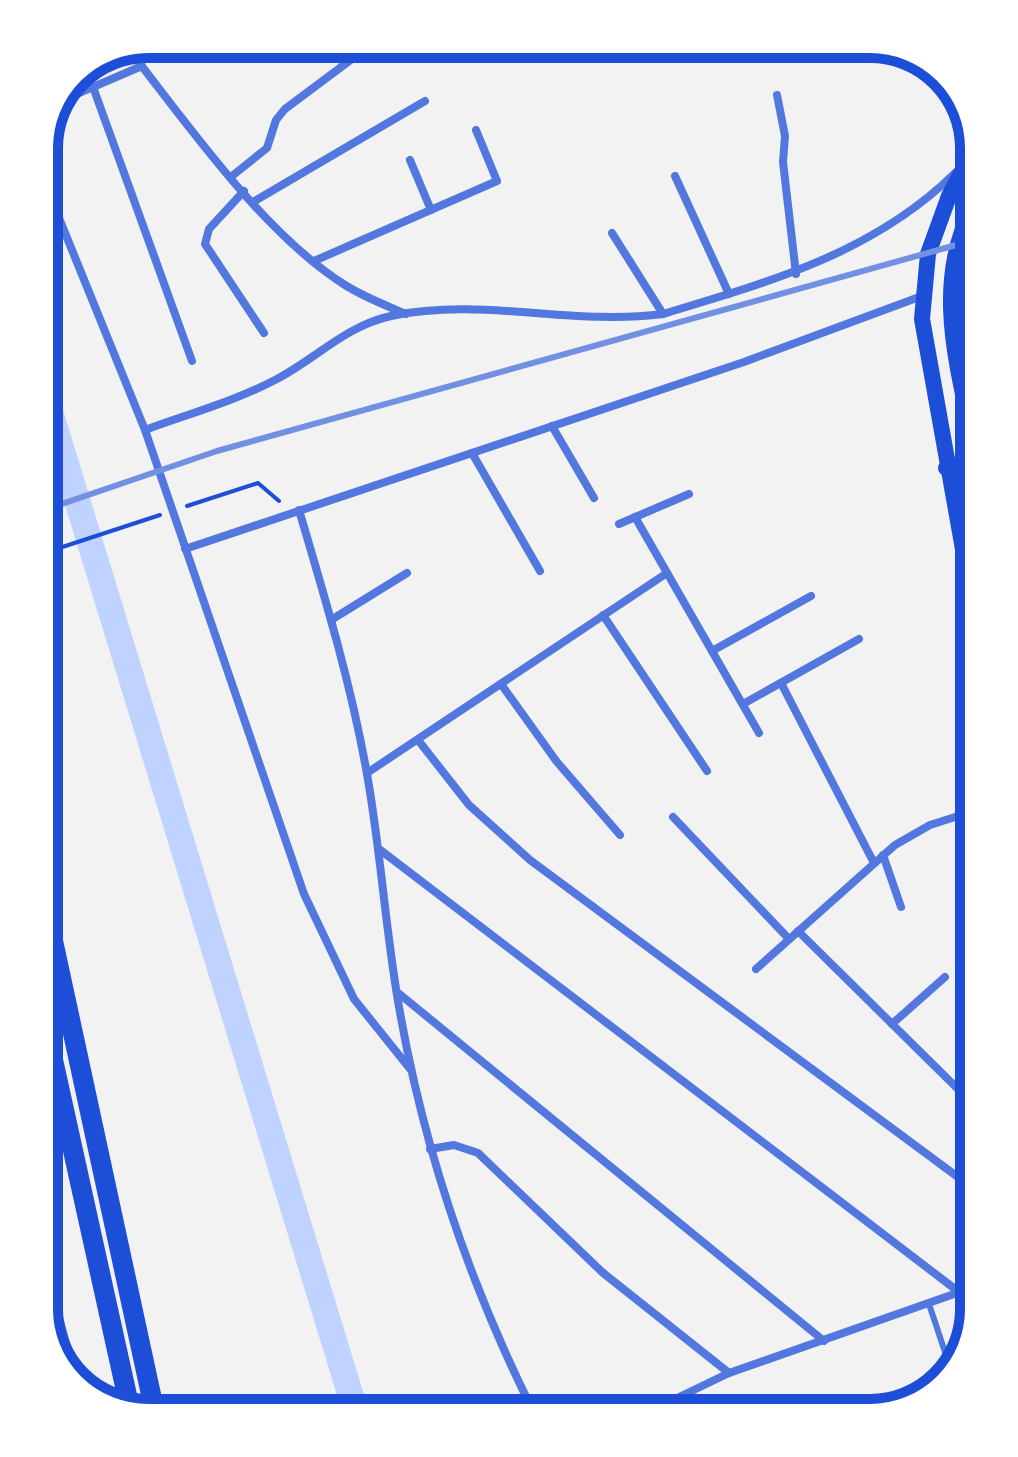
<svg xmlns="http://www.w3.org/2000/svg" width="1018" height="1457" viewBox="0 0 1018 1457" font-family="'Sofia Sans Condensed',sans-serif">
<rect width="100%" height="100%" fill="#f2f2f2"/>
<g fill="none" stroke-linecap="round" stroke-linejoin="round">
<!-- canal -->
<polyline stroke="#bfd3fe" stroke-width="26" points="44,392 356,1413"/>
<!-- path -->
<g stroke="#1d4ed8" stroke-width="4">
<polyline points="187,506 258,483 279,501"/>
<polyline points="44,553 160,515"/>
</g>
<!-- service -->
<polyline stroke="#5277de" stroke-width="6" points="929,1304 951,1370"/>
<!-- minor -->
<g stroke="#5277de" stroke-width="8">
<path d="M130 51C189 126 264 234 345 285 364 297 385 305 406 314"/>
<polyline points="93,87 192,361"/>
<polyline points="777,95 785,136 783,162 796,274"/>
<polyline points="65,99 142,66"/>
<polyline points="410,160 431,210"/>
<polyline points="232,176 267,148 276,120 285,109 372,44"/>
<polyline points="675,176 729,294"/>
<polyline points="44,181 145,430 304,894 354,999 411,1070"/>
<polyline points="244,191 209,229 205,244 264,333"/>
<polyline points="253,202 425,101"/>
<polyline points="612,233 663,314"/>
<polyline points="314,261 497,181 476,130"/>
<polyline points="552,426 594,498"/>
<path d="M145 430C188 414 235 401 275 380 316 359 345 326 391 316 482 297 572 326 663 314 769 282 874 253 955 173"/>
<polyline points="472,453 540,571"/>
<path d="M299 510C325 598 351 684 367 774 380 847 385 922 397 995 421 1141 468 1281 534 1413"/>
<polyline points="635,517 759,733"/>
<polyline points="619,524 689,494"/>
<polyline points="185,549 744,362 922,296"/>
<polyline points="603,615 707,771"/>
<polyline points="331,620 407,573"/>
<polyline points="712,651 811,596"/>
<polyline points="781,683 874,863"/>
<polyline points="501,684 557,762 620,835"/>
<polyline points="743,704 859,639"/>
<polyline points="418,740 469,805 530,860 974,1189"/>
<polyline points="367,773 667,573"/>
<polyline points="673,817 789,939"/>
<polyline points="379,849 959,1292"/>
<polyline points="883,855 901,907"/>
<polyline points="798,931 968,1099"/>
<polyline points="756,969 895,845 930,825 974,811"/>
<polyline points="397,992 824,1341"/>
<polyline points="892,1024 945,977"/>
<polyline points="430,1149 454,1145 478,1153 602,1272 729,1373"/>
<polyline points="44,1262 76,1380"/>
<polyline points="646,1413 729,1373 974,1287"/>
</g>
<!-- secondary -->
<g stroke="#1d4ed8" stroke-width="16">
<polyline points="974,148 949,196 928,254 922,319 974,611"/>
<path d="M974 445C957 364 932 282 974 204"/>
<polyline points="946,468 974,459"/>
</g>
<!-- primary -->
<g stroke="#1d4ed8" stroke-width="20">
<polyline points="44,899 155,1413"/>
<polyline points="44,1019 130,1409"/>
</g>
<!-- rail -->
<polyline stroke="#7290e2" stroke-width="6" points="44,510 217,451 974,240"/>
</g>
<!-- crop -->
<path d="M0 0H1018V1457H0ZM148 58H870A90 90 0 0 1 960 148V1309A90 90 0 0 1 870 1399H148A90 90 0 0 1 58 1309V148A90 90 0 0 1 148 58Z" fill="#fff" fill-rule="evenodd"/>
<path fill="none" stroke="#1d4ed8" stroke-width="10" d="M148 58H870A90 90 0 0 1 960 148V1309A90 90 0 0 1 870 1399H148A90 90 0 0 1 58 1309V148A90 90 0 0 1 148 58Z"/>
</svg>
